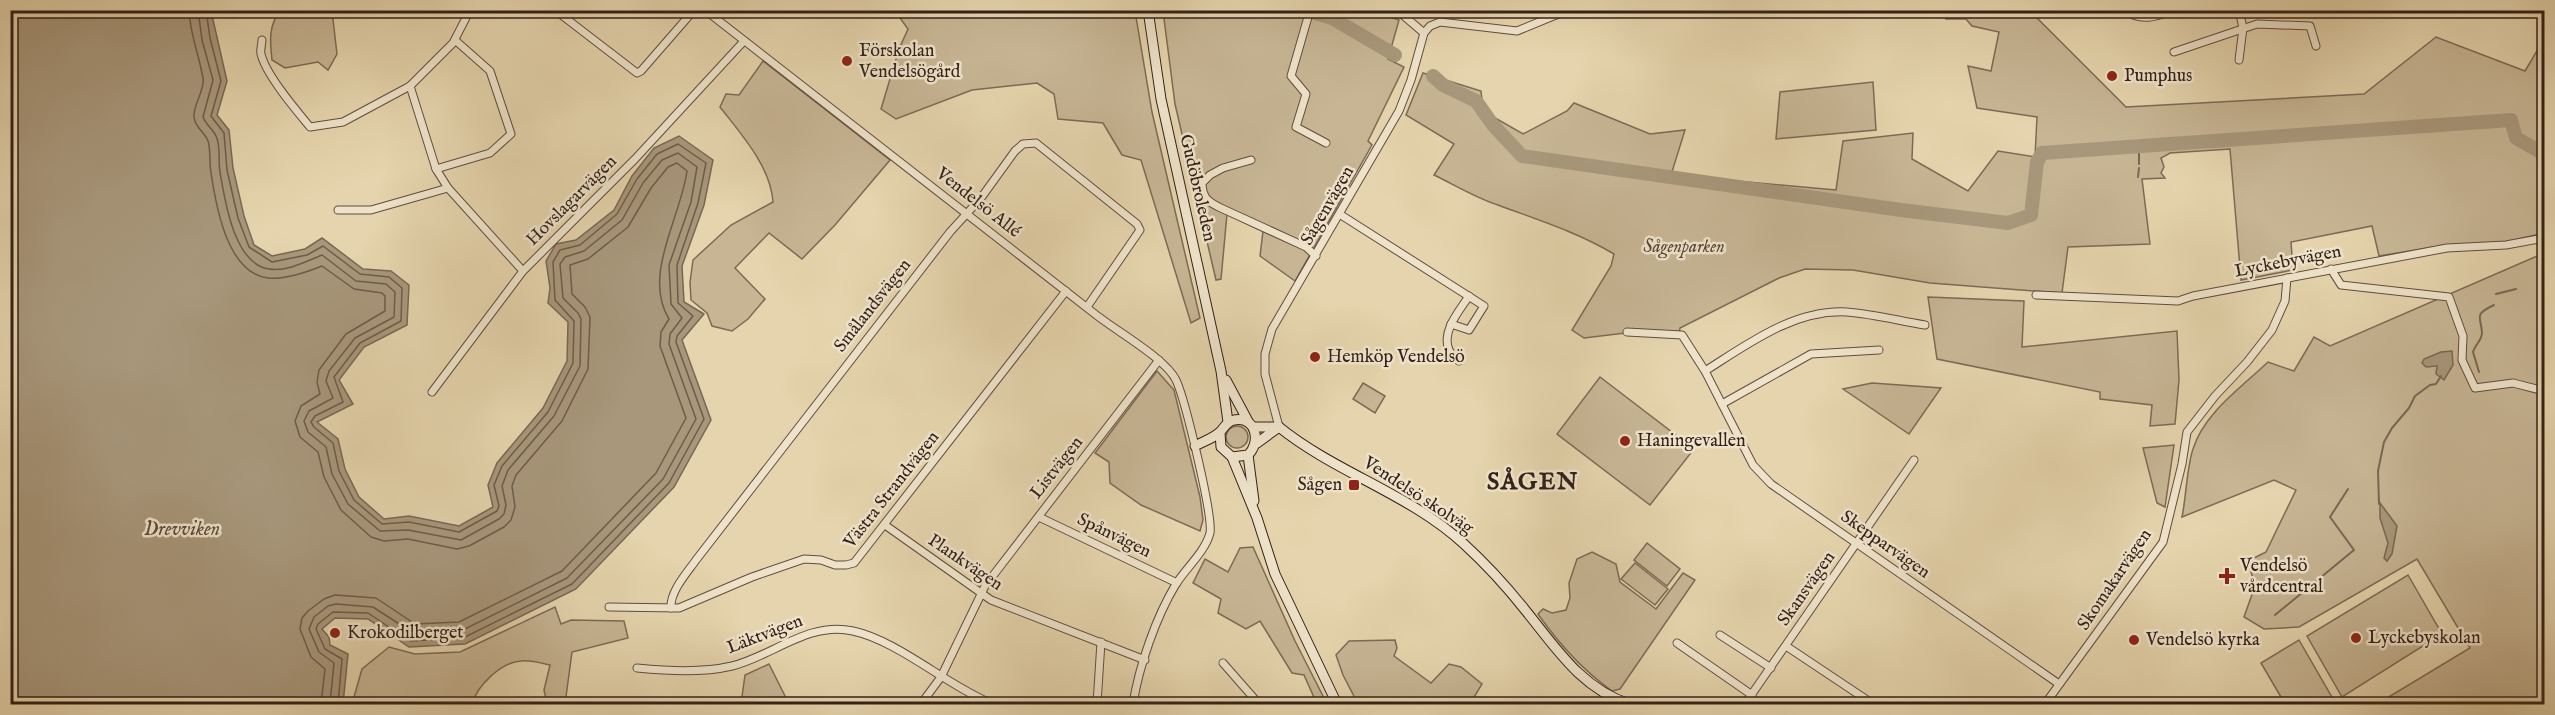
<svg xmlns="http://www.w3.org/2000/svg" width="2555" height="715" viewBox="0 0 2555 715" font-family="'IM FELL English',serif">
<rect width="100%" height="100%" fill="#e5d4ad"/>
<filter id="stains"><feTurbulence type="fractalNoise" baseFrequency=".00333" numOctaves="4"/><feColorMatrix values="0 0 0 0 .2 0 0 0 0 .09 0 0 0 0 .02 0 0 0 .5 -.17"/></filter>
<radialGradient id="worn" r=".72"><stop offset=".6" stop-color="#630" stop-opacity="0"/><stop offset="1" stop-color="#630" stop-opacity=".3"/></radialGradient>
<!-- green -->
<g fill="#c7b594" stroke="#7d6a56" stroke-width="1.5">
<path d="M281 10 332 11 337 54 328 70 318 62 285 68 272 60C270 42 268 25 281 10Z"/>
<polygon points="1369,10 1399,20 1388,59 1404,67 1368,141 1372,145 1295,281 1260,256 1263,231 1227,214 1221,279 1216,280 1175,104 1163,11"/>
<polygon points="895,11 1135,11 1152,112 1200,318 1191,323 1141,160 1122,155 1103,123 1058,119 1054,94 1037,83 972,90 896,119 881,109 899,49 908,29"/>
<path d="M1940 11H2030L2126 107 2364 94 2436 37 2525 71 2544 39V233L2505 242 2447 245 2379 256 2372 226 2291 242 2293 270 2241 280 2230 149 2170 153 2161 158 2164 167 2161 173 2165 178 2142 179 2150 244 2068 247 2062 293 1930 283 1853 270 1805 269 1779 278 1680 328 1679 333 1642 331 1584 338 1572 330 1611 266 1614 254C1577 232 1538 220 1498 205 1476 198 1455 185 1434 175L1454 144 1406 115 1423 73 1481 91 1483 111 1523 134 1567 111 1574 103 1650 134 1685 130 1671 175 1836 190 1843 141 1913 133 1912 159 1968 191 1998 151 2035 157 2037 117 1977 108 1968 66 1991 71 1999 32 1972 26 1966 19H1946Z"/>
<path d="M763 61 890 160 835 225 802 259 769 233 735 268 765 299 748 319 732 331 712 326 707 313 691 300 690 282 693 260 731 225 773 202C771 167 741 134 720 107L726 94 739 95Z"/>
<polygon points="1873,82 1876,130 1776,139 1780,92"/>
<path d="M2544 253V704H2377L2470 648 2417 559 2299 627 2264 629 2244 617 2255 586 2248 561 2266 552 2296 490 2274 480 2182 517C2186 498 2187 466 2193 449 2204 413 2242 387 2268 362L2294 371 2314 337 2330 346Z"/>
<polygon points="1928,297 2024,301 2022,347 2177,331 2179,380 2175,424 2150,426 2152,405 2100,399 2100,392 1937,359"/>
<polygon points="1157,371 1174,390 1200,497 1203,520 1200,531 1141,505 1110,483 1109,462 1095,453"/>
<polygon points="1600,377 1694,449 1650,505 1557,434"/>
<polygon points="1363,383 1385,396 1375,413 1353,399"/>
<polygon points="1872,383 1941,388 1909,434 1843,389"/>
<circle cx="1237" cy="437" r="11"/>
<polygon points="2174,445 2165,507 2157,503 2143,448"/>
<polygon points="1647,543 1680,569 1667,586 1634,560"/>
<polygon points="1253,547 1295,641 1327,704 1317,704 1304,675 1292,673 1260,621 1246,629 1218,613 1221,599 1193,583 1205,559 1228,572 1240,548"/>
<path d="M1592 552 1616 564 1620 582 1656 609 1683 573 1695 580 1620 689 1612 691C1581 669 1559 644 1538 614L1543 609 1552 613 1566 610 1570 598 1569 583 1577 559Z"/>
<polygon points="1635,563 1668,589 1655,605 1621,579"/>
<polygon points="2408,575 2442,634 2342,697 2307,636"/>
<path d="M555 607 561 624 571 620 624 621 628 638 572 652 565 704H547L544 690 550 665C541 663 530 660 521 661 501 662 477 686 472 704H352L362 669 389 647 415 654 460 652Z"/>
<polygon points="1395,640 1397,648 1394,656 1431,683 1449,664 1461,667 1482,684 1470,704 1358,704 1343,675 1336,655 1349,641"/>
<polygon points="2299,640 2333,699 2323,704 2285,704 2261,663"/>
<polygon points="769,664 789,704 741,704 745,675"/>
</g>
<!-- water -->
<g fill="#a8977b" stroke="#796754" stroke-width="1.5">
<polygon points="10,11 211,11 227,81 217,115 229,130 233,168 244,216 254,245 272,256 305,249 322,238 363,269 391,271 409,285 407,325 364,347 339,380 353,404 317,422 338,439 345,469 359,497 384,519 409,516 459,526 493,507 488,485 497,463 543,408 567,361 568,322 548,303 550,288 546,261 556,244 576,240 614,210 632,176 654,148 679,136 713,160 704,205 682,266 684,302 704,314 682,340 711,420 674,487 576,589 465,644 409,647 368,619 335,618 322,629 329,637 330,645 348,654 343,704 11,704"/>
<polygon points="2452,351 2453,365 2444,380 2436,374 2437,366 2426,367 2422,363 2424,359 2441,352"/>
<polygon points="2380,503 2397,526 2392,554 2387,561 2384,558 2388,543 2380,518"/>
</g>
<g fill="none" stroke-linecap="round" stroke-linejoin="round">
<!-- shore -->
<g stroke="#6e5c4a" stroke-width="1.5">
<path d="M189 10C190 34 199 55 203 78 205 91 193 104 194 117 195 128 205 132 208 141 211 150 209 163 211 173 216 206 227 273 268 278 285 280 307 272 322 266L354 289 382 293 385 296V311L346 334 319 370 317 382 320 394 301 406 295 421 300 437 318 452 324 477 341 510 371 537 384 541 408 539 457 549 469 546 504 527 511 520 515 507 512 486 516 475 562 421 588 369 590 317 585 307 572 294 570 265 588 259 628 227 651 188 668 167 677 163 687 171C681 217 642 275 669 319L661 332 660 346 686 418 656 473 562 571 459 622 415 624 376 598 335 595 324 599 308 611 302 618 300 629 311 657 325 669 321 704"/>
<path d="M198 10 202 40 213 80 203 117C206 125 213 129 216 136 221 146 218 161 220 172 225 201 234 264 269 269 287 272 307 261 322 255L356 281 386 284 395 292 394 317 355 338 329 371 326 381 333 398 309 411 304 421 308 432 326 447 332 474 348 504 380 531 408 530 461 540 499 519 504 514 506 505 502 486 508 470 554 416 580 366 581 319 578 313 563 298 560 264 565 257 584 251 622 220 643 183 662 160 678 153 697 167 691 202 669 265 671 304 682 318 670 334 669 344 696 419 663 479 567 578 461 631 413 633 373 607 336 604 328 606 314 617 309 629 319 652 334 663 330 704"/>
<polyline points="206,10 210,38 221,81 211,116 224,133 227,170 238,218 249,247 272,262 307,255 323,246 360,274 389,277 402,288 401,321 360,343 334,377 343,402 315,416 311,422 314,427 333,443 339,471 354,500 382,524 409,522 459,532 497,511 499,506 494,485 502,466 548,412 573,363 574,321 555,300 553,262 560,250 580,245 617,214 637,179 657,154 678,144 706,163 698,203 677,265 678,303 693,316 677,336 676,342 704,419 669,483 572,584 463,638 410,641 368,613 333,612 318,624 316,629 325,649 342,659 338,704"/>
</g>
<!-- stream -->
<g stroke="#796754" stroke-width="2">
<polyline points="2139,164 2139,147"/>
<polyline points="2138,177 2139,168"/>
<polyline points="2496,294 2516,289"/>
<path d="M2479 372 2473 352C2475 345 2482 340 2482 333 2481 316 2473 315 2494 305"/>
<polyline points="2379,504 2378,471 2384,442 2392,428 2409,408 2415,396 2430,385 2436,384 2441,376"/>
<polyline points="2275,615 2354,550 2330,517 2348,489"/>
</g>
<!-- river -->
<g stroke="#a8977b" stroke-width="14">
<polyline points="1303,10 1304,11"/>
<polyline points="1315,13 1332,18 1395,55"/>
<polyline points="1433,76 1443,85 1476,101 1493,125 1522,156 1901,210 2008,223 2031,215 2037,162 2042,153 2511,120 2516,138 2544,154"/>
</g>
<defs>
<g id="street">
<polyline points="470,10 453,43 410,86 436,169 448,188 523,271"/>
<polyline points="555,10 637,73 641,71 688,17 685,10"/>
<path d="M705 10C835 112 966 212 1095 314 1116 331 1165 358 1176 380 1185 399 1213 515 1210 533 1205 552 1186 568 1176 584 1156 617 1139 666 1133 704"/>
<polyline points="1310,10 1291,76 1306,94 1296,127 1326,143"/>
<polyline points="1397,10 1424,33"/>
<path d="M2125 10C2141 23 2158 16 2175 10"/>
<path d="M262 40C262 44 260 50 261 54 266 75 296 110 310 127L343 122 410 86"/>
<polyline points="2174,52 2257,24 2310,26 2316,46"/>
<polyline points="2239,60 2243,28 2239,10"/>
<path d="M1251 160 1223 168 1210 175 1202 183C1202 199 1210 203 1223 209L1306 247 1316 256"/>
<polyline points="436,169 490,153 511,134 490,71 455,40"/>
<polyline points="338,210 371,210 448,188"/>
<polyline points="1341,215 1484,306 1469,330 1451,324"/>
<polyline points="2331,269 2341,285 2449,297 2463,336 2462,360 2475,388 2513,383 2544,391"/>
<polyline points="2036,295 2178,301 2193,296 2447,248 2506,245 2544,238"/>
<polyline points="1627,332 1682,335 1705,371 1753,465 1771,484 2059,684"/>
<path d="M1459 361C1456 358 1451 354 1449 350 1441 331 1460 310 1469 296"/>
<path d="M1705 371C1748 344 1794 309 1847 312 1873 314 1900 321 1925 325"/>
<polyline points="432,392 523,271 635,159 744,41"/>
<polyline points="1722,404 1811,354 1879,350"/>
<polyline points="1279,427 1265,374 1265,354 1272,329 1399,111 1411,80 1424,33 1430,26 1440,22 1517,31 1568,10"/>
<polyline points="1039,517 1177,583"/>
<polyline points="885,525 991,600 1145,660"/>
<polyline points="609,607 679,608 752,577 804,559 821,560 835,565 846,565 854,563 1066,291"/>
<path d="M671 608C670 591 687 573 696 560L950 232 981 198 1015 151 1023 144 1036 143 1137 224 1140 230 1087 307"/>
<polyline points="1720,635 1771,668"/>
<polyline points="1677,643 1752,695"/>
<polyline points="1786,646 1873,704"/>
<polyline points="1223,663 1259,704"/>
<path d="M637 668C668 671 702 673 732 666 773 656 808 621 853 631 899 641 947 686 993 704"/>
<polyline points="921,704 941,677 985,586 1159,360"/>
<polyline points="1097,704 1101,642"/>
<polyline points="1745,704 1914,460"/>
<polyline points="2045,704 2163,542 2182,464 2187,432 2215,396 2247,362 2272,330 2285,301 2287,278"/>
</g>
<g id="secondary">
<polyline points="1148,10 1161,99 1221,371 1228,422"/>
<polyline points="1226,380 1249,423"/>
<polyline points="1253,427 1279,427"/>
<path d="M1279 427C1336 473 1410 494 1464 544 1487 565 1507 587 1526 611 1556 648 1581 688 1629 704"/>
<polyline points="1257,443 1279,427"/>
<path d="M1195 446C1202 442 1214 438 1220 432 1225 427 1226 422 1234 420 1257 416 1261 443 1248 455L1232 457 1221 447 1220 433"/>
<polyline points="1248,455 1254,501"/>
<polyline points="1232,457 1257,518 1275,574 1337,704"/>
</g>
</defs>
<!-- street casing -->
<use href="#street" stroke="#604d3e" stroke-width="9"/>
<!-- secondary casing -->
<use href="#secondary" stroke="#332019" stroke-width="11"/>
<!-- street -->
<use href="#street" stroke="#eee3ca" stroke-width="7"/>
<!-- secondary -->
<use href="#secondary" stroke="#eee3ca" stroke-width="9"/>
</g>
<!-- markers -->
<g fill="#8f2418" stroke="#eee3ca" stroke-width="2">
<circle cx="847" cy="61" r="6"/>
<circle cx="2112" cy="76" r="6"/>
<circle cx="1315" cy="357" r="6"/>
<circle cx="1625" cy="441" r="6"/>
<rect x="1348" y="479" width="12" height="12" rx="3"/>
<path d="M2224 567h6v6h6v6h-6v6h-6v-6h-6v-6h6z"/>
<circle cx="335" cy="633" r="6"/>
<circle cx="2356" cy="638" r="6"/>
<circle cx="2134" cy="640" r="6"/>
</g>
<g text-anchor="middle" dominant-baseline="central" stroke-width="5" stroke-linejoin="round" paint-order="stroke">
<!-- poi labels -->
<g font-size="18" fill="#332019" stroke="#eee3ca" text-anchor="start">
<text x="859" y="51">Förskolan<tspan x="859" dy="21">Vendelsögård</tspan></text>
<text x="2124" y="76">Pumphus</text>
<text x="1327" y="357">Hemköp Vendelsö</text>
<text x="1637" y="441">Haningevallen</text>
<text x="1342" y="485" text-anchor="end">Sågen</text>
<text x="2240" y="566">Vendelsö<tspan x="2240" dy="21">vårdcentral</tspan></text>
<text x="347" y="633">Krokodilberget</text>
<text x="2368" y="638">Lyckebyskolan</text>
<text x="2146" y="640">Vendelsö kyrka</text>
</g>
<!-- street labels -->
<g font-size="18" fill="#332019" stroke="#eee3ca">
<text transform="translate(1197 188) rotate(77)">Gudöbroleden</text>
<text transform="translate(572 201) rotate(-45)">Hovslagarvägen</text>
<text transform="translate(978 203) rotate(38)">Vendelsö Allé</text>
<text transform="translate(1328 206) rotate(-60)">Sågenvägen</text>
<text transform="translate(2288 262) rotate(-11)">Lyckebyvägen</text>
<text transform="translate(873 306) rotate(-52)">Smålandsvägen</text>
<text transform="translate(1057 468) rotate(-52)">Listvägen</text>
<text transform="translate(892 490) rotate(-52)">Västra Strandvägen</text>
<text transform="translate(1418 496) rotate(33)">Vendelsö skolväg</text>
<text transform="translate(1114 536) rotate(26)">Spånvägen</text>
<text transform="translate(1885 545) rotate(35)">Skepparvägen</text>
<text transform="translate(965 563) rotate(34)">Plankvägen</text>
<text transform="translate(2115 580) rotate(-56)">Skomakarvägen</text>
<text transform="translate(1807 589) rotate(-55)">Skansvägen</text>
<text transform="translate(765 635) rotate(-21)">Läktvägen</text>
</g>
<!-- park labels -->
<g font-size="18" font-style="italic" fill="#584538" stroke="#eee3ca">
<text x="1684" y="247">Sågenparken</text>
</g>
<!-- water labels -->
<g font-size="20" font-style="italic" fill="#5c4a3b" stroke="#eee3ca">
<text x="182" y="529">Drevviken</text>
</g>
<!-- district labels -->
<g font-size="24" font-weight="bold" letter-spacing="1.5" fill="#332019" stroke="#eee3ca">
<text x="1533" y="482">SÅGEN</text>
</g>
</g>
<!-- margin -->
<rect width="2555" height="715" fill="none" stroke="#e5d4ad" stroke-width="36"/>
<rect x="12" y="12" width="2531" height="691" fill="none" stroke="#332019" stroke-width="3"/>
<rect x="18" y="18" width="2519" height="679" fill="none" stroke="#332019" stroke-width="1.5"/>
<rect width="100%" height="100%" filter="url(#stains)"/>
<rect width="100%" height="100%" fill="url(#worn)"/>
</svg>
